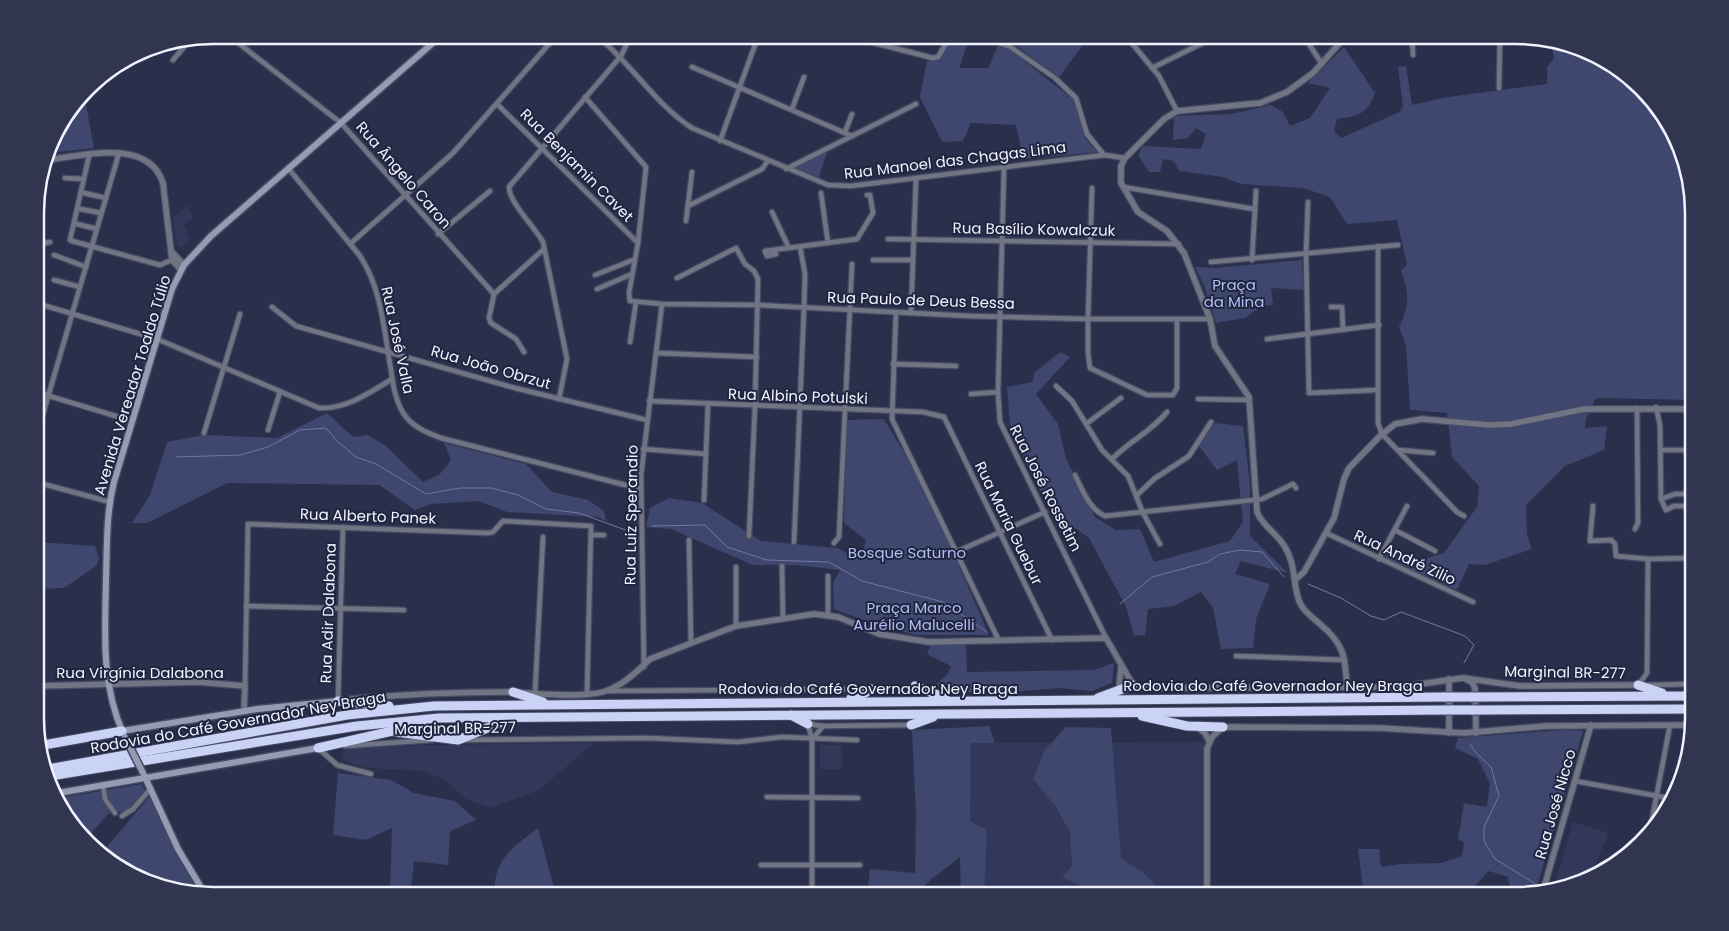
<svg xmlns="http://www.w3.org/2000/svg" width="1729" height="931" viewBox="0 0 1729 931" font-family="Poppins,sans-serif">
<rect width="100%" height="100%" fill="#2a304b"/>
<!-- built -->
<g fill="#323859">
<polygon points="187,205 193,218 184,224 190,240 183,246 178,247 173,218"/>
<polygon points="1204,742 1203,896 968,896 971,743"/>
<polygon points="594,743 539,790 490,808 466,799 443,779 423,771 368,768 344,761 342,755 346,749 370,746"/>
<rect x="820" y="745" width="22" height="24"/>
<polygon points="1573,822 1609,833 1590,875 1554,887"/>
</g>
<!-- green -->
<g fill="#3f476e">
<polygon points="953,35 970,37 959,68 988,68 998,46 1010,50 1075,101 1085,138 1097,152 1023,159 1016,125 971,123 963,141 942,142 920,97 927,61 939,60"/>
<polygon points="992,35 1054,35 1083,45 1059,77 1014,44"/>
<path d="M1551 43 1595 53 1664 114 1693 190V400L1596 398 1586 418 1585 428 1607 426 1604 450 1565 466 1526 505 1527 535 1532 549 1485 565 1469 564 1457 590 1391 562 1383 553 1391 545 1397 555 1421 560 1444 553 1477 507 1479 486 1452 457 1447 413 1410 410 1406 345 1399 327C1410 305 1409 293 1401 270L1407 265 1397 220 1347 224 1330 197 1303 188 1241 184 1223 177 1179 171 1174 161 1163 159 1160 172H1149L1138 155 1143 146 1201 149 1206 134 1196 128 1188 138 1173 140 1174 116 1231 114 1271 105 1283 112 1290 126 1310 118 1330 88 1308 83 1344 47 1375 93C1367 114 1359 116 1337 119L1334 131 1341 138 1400 112 1403 106 1398 67 1406 66 1412 105 1448 97 1547 84V67L1554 58Z"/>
<polygon points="84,94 94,148 48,153 53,134"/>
<polygon points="828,150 818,179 793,169"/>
<polygon points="1302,260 1303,290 1271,288 1273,305 1261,306 1245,318 1216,323 1204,285 1195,267 1215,268"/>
<polygon points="1060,352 1070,357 1036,394 1058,424 1066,459 1095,517 1116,530 1140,529 1154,562 1230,541 1243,522 1237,460 1217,470 1199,446 1215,423 1243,426 1250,486 1250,536 1288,573 1241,561 1235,574 1270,584 1256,619 1253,648 1221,649 1213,608 1201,592 1174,606 1148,609 1145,635 1134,636 1126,607 1089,538 1075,528 1061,530 1024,459 1010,424 1007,387 1033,382 1034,373"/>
<polygon points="327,413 353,437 368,435 386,446 423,482 440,474 451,460 444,443 526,464 552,492 588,500 597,506 604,511 606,521 598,517 507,512 479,501 431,504 415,510 379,485 227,483 147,523 132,523 150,495 167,442 204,435 277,438"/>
<polygon points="884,419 926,490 989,635 916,635 877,625 834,609 833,583 840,570 797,565 753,565 671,529 646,527 650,508 669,498 702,503 761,541 837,548 861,561 866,540 844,523 847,420"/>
<polygon points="36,542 95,546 99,560 96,566 64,588 36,589"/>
<polygon points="931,644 966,644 967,672 1094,670 1114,663 1112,683 1092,691 1059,688 997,693 965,692 935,685 948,674 951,666 927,654"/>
<polygon points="989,726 995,743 971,743 970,821 987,830 984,896 961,893 960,857 929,881 915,896 867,896 870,869 915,873 916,814 912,730"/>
<polygon points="1066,727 1111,728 1121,858 1141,871 1158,887 1141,896 1088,896 1084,887 1062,877 1072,866 1070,832 1056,807 1033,779 1044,751"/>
<polygon points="1564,730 1583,731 1535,893 1512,896 1508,877 1489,871 1469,892 1449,896 1364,896 1358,849 1379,849 1381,867 1402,864 1442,863 1462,856 1464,842 1458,839 1464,803 1487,807 1490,783 1478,759 1455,748 1458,738"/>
<polygon points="338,773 391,780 414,793 455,801 476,820 450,831 448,865 414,861 410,896 390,896 392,828 366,840 333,835"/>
<polygon points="142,784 145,791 130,808 123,812 116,811 107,797 106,790"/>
<polygon points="101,791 111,813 108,814 86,839 71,826 60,798"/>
<polygon points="149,797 197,892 140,879 106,848"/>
<path d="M538 828 553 884 564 896H495C492 860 512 848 538 828Z"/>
</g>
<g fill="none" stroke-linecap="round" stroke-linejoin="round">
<!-- stream -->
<g stroke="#6f79a5" stroke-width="1">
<polyline points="176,457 240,455 268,447 300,430 326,428 338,442 356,457 376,464 426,494 460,488 491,488 518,495 546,509 579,513 631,532"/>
<polyline points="652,526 705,525 727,547 767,560 829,562 862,581 943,602 987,632"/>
<polyline points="1308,584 1341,598 1371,616 1384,620 1401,612 1465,636 1474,645 1464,663"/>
<polyline points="1120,604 1152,577 1208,562 1220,554 1240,550 1262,552 1284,577"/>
<polyline points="1470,744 1476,753 1491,767 1499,796 1484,827 1484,841 1495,859 1534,883"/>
</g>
<defs>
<g id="minor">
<polyline points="228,35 341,123 494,294"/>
<path d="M596 35C631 63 655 104 692 128L828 185 851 186 1104 155 1125 158"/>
<polyline points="843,35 933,58 938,57 951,35"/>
<polyline points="975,35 1009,46 1055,78 1076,98 1087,134 1104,155"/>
<polyline points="1125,35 1159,76 1177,111"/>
<polyline points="1303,35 1322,64"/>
<polyline points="1412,35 1413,55"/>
<polyline points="173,60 190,40"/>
<polyline points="692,67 852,136"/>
<polyline points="1152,68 1219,35"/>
<polyline points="1499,88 1500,35"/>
<polyline points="585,97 646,167 638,243 629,293 630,301 662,304 758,305 970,316 1088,319 1210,319"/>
<polyline points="497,104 638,243"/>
<polyline points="792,109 804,77"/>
<polyline points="845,132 852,114"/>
<polyline points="51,141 52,159"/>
<polyline points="720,141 755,45"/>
<path d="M288 168 360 256C382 289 384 332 391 370 393 386 396 404 406 417 415 428 428 433 441 438L641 489"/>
<polyline points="1004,168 998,392 1000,422 1106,638"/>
<polyline points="786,169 916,104"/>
<polyline points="65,178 83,179"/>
<polyline points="1123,187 1254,209"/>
<polyline points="1092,188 1088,319 1088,353 1090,368 1147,395 1173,395 1177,388 1177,320"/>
<polyline points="84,193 106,198"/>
<polyline points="821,193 828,243"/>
<polyline points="1308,202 1306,254 1309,393 1377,390"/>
<polyline points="688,206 762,169 768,161"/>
<polyline points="80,209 101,213"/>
<polyline points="772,212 789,248"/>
<polyline points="686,221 692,172"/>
<polyline points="77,224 97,229"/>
<polyline points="438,234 490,191"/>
<polyline points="888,239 1179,244"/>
<polyline points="70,240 89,156"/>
<polyline points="72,241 160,265 172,260"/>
<polyline points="350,244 453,153 557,35"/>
<polyline points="35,245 50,242"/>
<polyline points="1378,246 1378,423 1382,434 1457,512 1464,516"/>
<polyline points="776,254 767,256 765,251 857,239 873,213 870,195 867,195"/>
<polyline points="54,255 86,267"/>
<polyline points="873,260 913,260"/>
<polyline points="1252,260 1256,191"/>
<polyline points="1211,262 1398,245"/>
<polyline points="595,275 633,260"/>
<polyline points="677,278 736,248 745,264 754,271 758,279 755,406 749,536"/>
<polyline points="54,280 80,287"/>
<polyline points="597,289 632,274"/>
<polyline points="494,294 489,318 491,323 516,339 524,352"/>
<polyline points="494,294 544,249"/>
<path d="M36 303 157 339 319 408C347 409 369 393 392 379"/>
<polyline points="272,307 296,326 515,388 647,420"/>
<polyline points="1331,307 1342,307 1343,330"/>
<polyline points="896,312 892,419 999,641"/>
<polyline points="911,313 916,179"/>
<polyline points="1267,339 1379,325"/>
<polyline points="630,342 636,302"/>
<polyline points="656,353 757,357"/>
<polyline points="893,364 956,366"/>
<polyline points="1056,386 1072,401 1102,450 1128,476 1143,513 1160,544"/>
<polyline points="36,392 132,421"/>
<polyline points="971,394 998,392"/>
<path d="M559 399 567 359 543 242C534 226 509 202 509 187L621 56 631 35"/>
<polyline points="1198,399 1249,400"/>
<polyline points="649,401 923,412 944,417 1052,640"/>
<polyline points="1656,407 1660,425 1661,499 1666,510 1674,506 1693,506"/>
<polyline points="1086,424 1121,398"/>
<polyline points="268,430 280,392"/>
<polyline points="204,433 240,314"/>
<polyline points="36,438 119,153"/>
<polyline points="643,449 706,454"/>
<polyline points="1398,450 1433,453"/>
<polyline points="1661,450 1693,450"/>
<path d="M1113 458C1130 441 1152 431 1167 412"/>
<path d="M1075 475C1082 489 1089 509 1105 516L1262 499 1293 484 1296 488"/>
<polyline points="36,482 110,502"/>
<polyline points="1137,495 1154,479 1189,456 1211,422"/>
<polyline points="1661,499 1675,494 1686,494"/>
<polyline points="704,500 708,404"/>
<polyline points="1593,506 1590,541 1611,540 1615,544 1616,556 1648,559 1694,558"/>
<polyline points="1635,529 1638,523 1637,408"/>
<polyline points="1395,530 1435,551"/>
<polyline points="1326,533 1473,602"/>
<polyline points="591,535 604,535"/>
<polyline points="689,540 691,643"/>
<polyline points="794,542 804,308 805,274 800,247"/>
<polyline points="834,543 839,537 852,264"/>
<polyline points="956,552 1045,512"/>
<polyline points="1379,559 1407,506"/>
<polyline points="782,566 783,618"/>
<polyline points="736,567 736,626"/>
<polyline points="246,606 404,610"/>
<polyline points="828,615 828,576"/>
<polyline points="1236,656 1345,660"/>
<polyline points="644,667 641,475 662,304"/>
<polyline points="1639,684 1647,673 1648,559"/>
<polyline points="1648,685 1694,684"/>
<polyline points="245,686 248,524 488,533 493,532 503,521 591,526 587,694"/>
<polyline points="609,691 867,689"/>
<polyline points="535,693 543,537"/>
<polyline points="338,701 343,527"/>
<polyline points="464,740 647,738 738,742 782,737 857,740"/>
<polyline points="812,740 823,726"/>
<polyline points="345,746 432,740"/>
<polyline points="318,748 337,765 371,774"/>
<polyline points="1575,781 1674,799"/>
<polyline points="103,785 105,799 115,813"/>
<polyline points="767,797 858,798"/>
<polyline points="122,816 133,809 151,788"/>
<polyline points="1651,825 1670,725"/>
<polyline points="761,865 860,865"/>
<polyline points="325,896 325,894"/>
<polyline points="812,896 812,740 808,724 823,726 911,725"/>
</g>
<g id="tertiary">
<path d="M1347 35 1313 73 1287 92 1260 103 1177 111 1164 119 1125 158 1121 166V183L1138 212 1167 231 1184 253 1210 319 1215 346 1249 397 1257 512C1263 527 1277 533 1285 547 1297 566 1292 589 1301 605 1305 612 1314 619 1320 624 1345 645 1345 657 1347 687"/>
<path d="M46 160C83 156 148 137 163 183L172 260 181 270"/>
<polyline points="172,252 184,265"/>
<polyline points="1296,579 1304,572 1334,518 1344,479 1349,468 1380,436 1395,424 1422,419 1489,425 1511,424 1584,409 1693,409"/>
<polyline points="1449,679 1449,733"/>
<polyline points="1466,679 1473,683 1475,689 1476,733"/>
<polyline points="36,686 198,682 245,686 244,711"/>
<polyline points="1119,689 1121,667"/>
<path d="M587 694C612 695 633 676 650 659L736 626 814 614 838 617 879 634 929 642 1106 638 1133 685 1141 688 1399 687 1463 678 1520 686 1638 685"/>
<path d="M352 699C405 694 457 692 510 692 537 693 562 697 590 694"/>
<polyline points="1198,728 1205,733 1209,741"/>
<polyline points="1543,891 1591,725"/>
<polyline points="1207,896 1207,749 1212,737 1223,727 1379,728 1464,733 1547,726 1693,725"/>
</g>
<g id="secondary">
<polyline points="122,731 258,709 338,701"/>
<path d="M123 733C101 683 105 633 106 580 107 547 106 514 114 482L172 289 184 265 211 236 442 35"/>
<polyline points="144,775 178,849 205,894"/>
<polyline points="58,793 318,748"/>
</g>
<g id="motorway">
<polyline points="1638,685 1662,693"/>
<polyline points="915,686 945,698"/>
<polyline points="513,692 543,702"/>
<polyline points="1452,697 1472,697"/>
<polyline points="1479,697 1694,696"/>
<polyline points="851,698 865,693 871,689"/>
<polyline points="1098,698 1133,685"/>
<polyline points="338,701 389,706"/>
<polyline points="1452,710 1473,710"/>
<polyline points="1479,710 1694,709"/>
<polyline points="791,715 808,724"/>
<polyline points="1142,716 1187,726 1223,727"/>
<polyline points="911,725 933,717"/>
<polyline points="396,732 458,740 509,719"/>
<polyline points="38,746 122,731"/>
<polyline points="318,748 423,724"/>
<polyline points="48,769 347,715 434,706 1445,697"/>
<polyline points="50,776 357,726 439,718 1445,710"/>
</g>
</defs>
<!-- minor casing -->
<use href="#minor" stroke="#464b64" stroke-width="7"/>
<!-- tertiary casing -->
<use href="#tertiary" stroke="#464b64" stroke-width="8"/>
<!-- secondary casing -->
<use href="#secondary" stroke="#464b64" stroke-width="9"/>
<!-- motorway casing -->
<use href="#motorway" stroke="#464b64" stroke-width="11"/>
<!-- minor -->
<use href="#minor" stroke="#717583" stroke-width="4.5"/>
<!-- tertiary -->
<use href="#tertiary" stroke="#717583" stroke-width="5.5"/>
<!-- secondary -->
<use href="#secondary" stroke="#959bb2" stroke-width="6"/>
<!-- motorway -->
<use href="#motorway" stroke="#cad2f6" stroke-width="9"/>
<defs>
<polyline id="secondary-bridge" points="125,737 143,773"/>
<g id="motorway-bridge">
<polyline points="1445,697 1452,697"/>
<polyline points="1472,697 1479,697"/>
<polyline points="1445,710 1452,710"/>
<polyline points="1473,710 1479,710"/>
</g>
</defs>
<!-- secondary-bridge casing -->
<use href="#secondary-bridge" stroke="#464b64" stroke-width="9" stroke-linecap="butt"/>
<!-- motorway-bridge casing -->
<use href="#motorway-bridge" stroke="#464b64" stroke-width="11" stroke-linecap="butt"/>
<!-- secondary-bridge -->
<use href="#secondary-bridge" stroke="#959bb2" stroke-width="6"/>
<!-- motorway-bridge -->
<use href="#motorway-bridge" stroke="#cad2f6" stroke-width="9"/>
</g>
<g text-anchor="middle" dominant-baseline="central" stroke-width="4" stroke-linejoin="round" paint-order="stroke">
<!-- street labels -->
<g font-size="15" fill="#f0f3fe" stroke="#202540">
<text transform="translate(955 160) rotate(-7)">Rua Manoel das Chagas Lima</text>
<text transform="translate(577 165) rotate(45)">Rua Benjamin Cavet</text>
<text transform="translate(404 175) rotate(49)">Rua Ângelo Caron</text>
<text transform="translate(1034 229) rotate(1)">Rua Basílio Kowalczuk</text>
<text transform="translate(921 300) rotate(2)">Rua Paulo de Deus Bessa</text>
<text transform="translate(398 340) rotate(78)">Rua José Valla</text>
<text transform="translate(491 367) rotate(16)">Rua João Obrzut</text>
<text transform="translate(132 385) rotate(-73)">Avenida Vereador Toaldo Túlio</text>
<text transform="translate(798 396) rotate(2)">Rua Albino Potulski</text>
<text transform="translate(1046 488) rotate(63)">Rua José Rossetim</text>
<text transform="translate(631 515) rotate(-89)">Rua Luiz Sperandio</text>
<text transform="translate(368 516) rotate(2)">Rua Alberto Panek</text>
<text transform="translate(1009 523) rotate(64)">Rua Maria Guebur</text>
<text transform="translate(1405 557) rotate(25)">Rua André Zilio</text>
<text transform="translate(328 613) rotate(-88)">Rua Adir Dalabona</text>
<text x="140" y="672">Rua Virgínia Dalabona</text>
<text transform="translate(1565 672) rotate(1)">Marginal BR-277</text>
<text x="1273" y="685">Rodovia do Café Governador Ney Braga</text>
<text x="868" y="688">Rodovia do Café Governador Ney Braga</text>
<text transform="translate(238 722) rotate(-10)">Rodovia do Café Governador Ney Braga</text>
<text transform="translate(455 728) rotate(-1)">Marginal BR-277</text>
<text transform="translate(1555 804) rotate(-74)">Rua José Nicco</text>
</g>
<!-- park labels -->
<g font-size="15" fill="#b1bef5" stroke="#202540">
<text x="1234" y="284">Praça<tspan x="1234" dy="17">da Mina</tspan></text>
<text x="907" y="552">Bosque Saturno</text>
<text x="914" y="607">Praça Marco<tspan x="914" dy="17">Aurélio Malucelli</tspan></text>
</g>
</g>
<!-- crop -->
<path d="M0 0H1729V931H0ZM213 44H1516A169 169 0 0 1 1685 213V718A169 169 0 0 1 1516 887H213A169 169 0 0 1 44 718V213A169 169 0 0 1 213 44Z" fill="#31354f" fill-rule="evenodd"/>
<path fill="none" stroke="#f0f3fe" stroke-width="2.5" d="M213 44H1516A169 169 0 0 1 1685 213V718A169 169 0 0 1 1516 887H213A169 169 0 0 1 44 718V213A169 169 0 0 1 213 44Z"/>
</svg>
